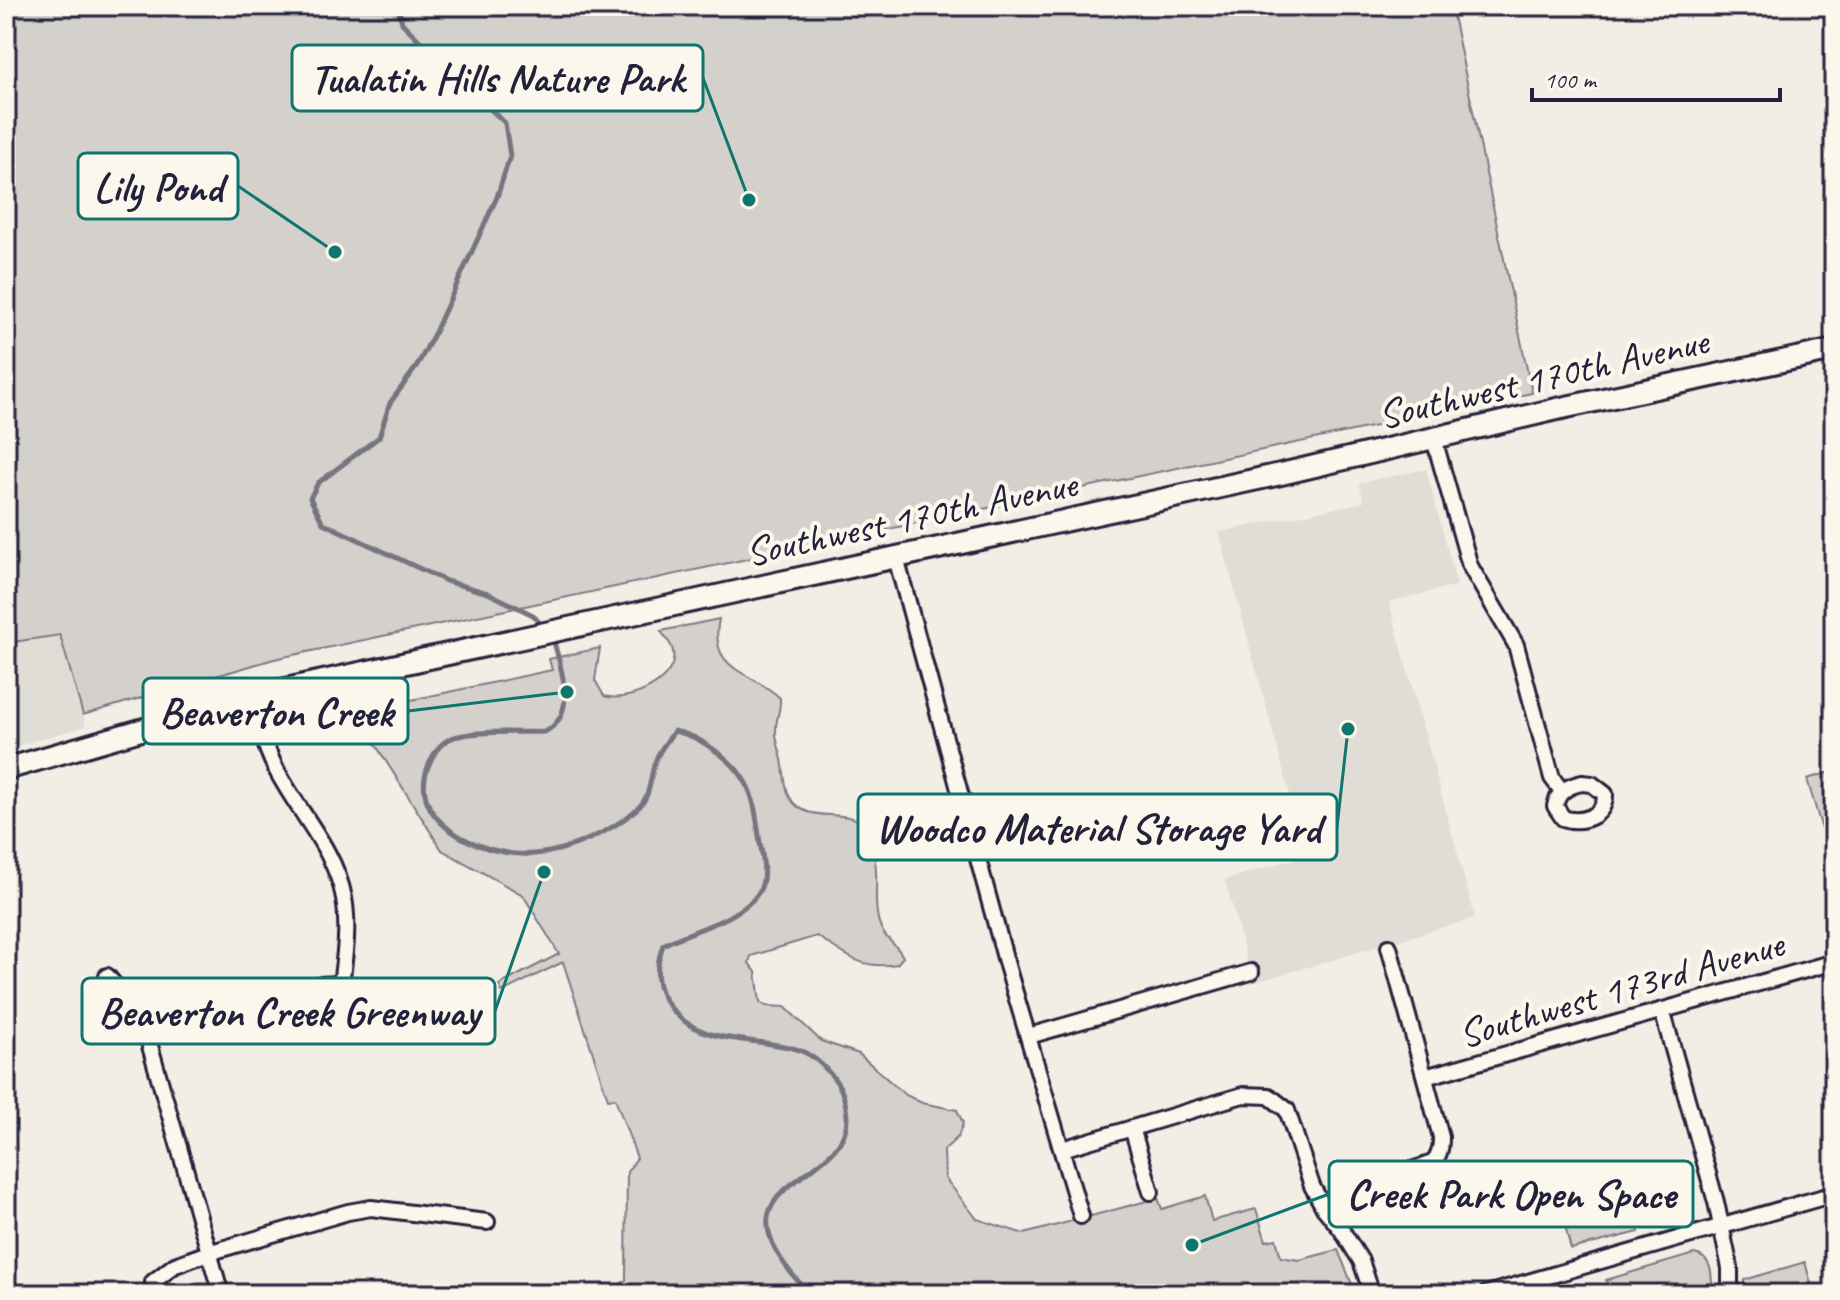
<svg xmlns="http://www.w3.org/2000/svg" width="1840" height="1300" viewBox="0 0 1840 1300" font-family="Caveat,sans-serif">
<rect width="100%" height="100%" fill="#f2eee5"/>
<filter id="ink" filterUnits="userSpaceOnUse"><feTurbulence type="fractalNoise" baseFrequency=".0125" numOctaves="2"/><feDisplacementMap in="SourceGraphic" scale="16" xChannelSelector="R" yChannelSelector="G"/><feConvolveMatrix kernelMatrix="1 2 1 2 8 2 1 2 1" color-interpolation-filters="sRGB"/></filter>
<g filter="url(#ink)">
<!-- built -->
<g fill="#e0dcd6">
<polygon points="1426,469 1457,585 1389,602 1475,918 1253,983 1225,880 1306,855 1219,532 1364,502 1359,483"/>
<polygon points="60,635 86,726 6,749 6,643"/>
</g>
<!-- green -->
<g fill="#d4d1cc" stroke="#7b7a84" stroke-width="2">
<polygon points="6,6 1451,6 1532,393 274,659 83,715 60,635 6,643"/>
<path d="M719 619C708 673 751 670 780 698 781 709 776 718 776 729 775 740 780 749 782 760 786 780 783 804 808 812 824 817 842 813 858 820 862 835 872 846 875 861 879 884 871 911 883 932 889 942 898 946 903 957L897 964C861 970 846 955 817 936L751 956 749 963 756 972 760 1002 766 1006 785 1007 821 1041 859 1054 904 1094 922 1103 957 1110 963 1123 958 1137 944 1150 945 1178 977 1219 1024 1234 1158 1198 1162 1209 1205 1196 1212 1221 1256 1209 1266 1241 1276 1239 1281 1257 1299 1260 1338 1250 1356 1294H608L626 1280 627 1172 637 1158 615 1098 608 1099 563 962 502 992 499 985 559 954 523 895 442 850 355 712 552 670 549 659 600 648 595 680 604 696C629 704 683 679 672 648 670 642 664 636 661 631Z"/>
<polygon points="1834,771 1834,865 1833,866 1807,779"/>
<polygon points="1578,1194 1583,1210 1629,1197 1639,1232 1571,1249 1558,1199"/>
<path d="M1694 1254C1714 1257 1712 1278 1712 1294H1610L1606 1280Z"/>
<polygon points="1805,1262 1814,1294 1744,1294 1744,1280"/>
</g>
<g fill="none" stroke-linecap="round" stroke-linejoin="round">
<!-- stream -->
<g stroke="#76747f" stroke-width="5">
<polyline points="398,6 402,23 427,48 453,68 472,92 505,123 510,156 497,197 434,334 417,366 390,403 379,437 318,483 310,498 323,523 446,581 488,593 533,615 544,628"/>
<path d="M553 638C560 667 580 715 544 732 520 733 481 730 459 736 446 738 437 748 432 758 398 821 484 858 534 854 568 852 613 831 638 808 653 794 649 773 657 757 661 748 669 739 674 731 690 734 700 740 713 749 752 775 754 799 760 843 763 858 767 878 759 892 741 920 691 930 663 945 655 968 654 987 670 1007 700 1047 756 1036 799 1050 813 1055 827 1069 836 1081 843 1090 846 1104 847 1115 851 1188 695 1177 810 1294"/>
<polyline points="1750,1292 1774,1294"/>
</g>
<defs>
<g id="minor">
<polyline points="1434,439 1470,566 1516,645 1552,778 1562,791"/>
<polyline points="896,558 1008,969 1081,1216"/>
<path d="M252 697C258 721 264 745 275 767 297 811 335 849 344 898 349 926 345 955 341 984"/>
<path d="M1582 783 1592 784 1605 794C1606 817 1581 824 1563 818L1555 806C1558 791 1568 786 1582 783Z"/>
<polyline points="107,976 128,1001 146,1032 221,1294"/>
<polyline points="1662,1010 1716,1202 1730,1268 1730,1294"/>
<polyline points="146,1032 318,985 341,984 426,1009 464,1006"/>
<polyline points="1029,1036 1251,972"/>
<polyline points="1425,1077 1834,962"/>
<polyline points="1132,1128 1151,1192"/>
<polyline points="1062,1149 1243,1095 1269,1096 1287,1110 1312,1186 1324,1208 1341,1229 1361,1261 1372,1294"/>
<path d="M1324 1208 1351 1190 1433 1163C1440 1155 1441 1147 1441 1137L1389 947"/>
<polyline points="153,1282 175,1265 208,1253 348,1212 371,1208 487,1222"/>
<polyline points="1486,1294 1834,1194"/>
</g>
<polyline id="secondary" points="6,769 272,692 1281,474 1557,409 1834,350"/>
</defs>
<!-- minor casing -->
<use href="#minor" stroke="#22223b" stroke-width="20"/>
<!-- secondary casing -->
<use href="#secondary" stroke="#22223b" stroke-width="26"/>
<!-- minor -->
<use href="#minor" stroke="#fbf7ec" stroke-width="14"/>
<!-- secondary -->
<use href="#secondary" stroke="#fbf7ec" stroke-width="20"/>
</g>
</g>
<g text-anchor="middle" dominant-baseline="central" stroke-width="8" stroke-linejoin="round" paint-order="stroke">
<!-- street labels -->
<g font-size="40" fill="#22223b" stroke="#fbf7ec">
<text transform="translate(1543 378) rotate(-13)">Southwest 170th Avenue</text>
<text transform="translate(911 518) rotate(-12)">Southwest 170th Avenue</text>
<text transform="translate(1621 989) rotate(-16)">Southwest 173rd Avenue</text>
</g>
</g>
<!-- callouts -->
<path fill="none" stroke="#0f766e" stroke-width="3" d="M749 200L703 78M335 252L238 186M567 692L408 711M1348 729L1337 827M544 872L495 1011M1192 1245L1329 1194"/>
<g fill="#0f766e" stroke="#fbf7ec" stroke-width="3">
<circle cx="749" cy="200" r="8"/>
<circle cx="335" cy="252" r="8"/>
<circle cx="567" cy="692" r="8"/>
<circle cx="1348" cy="729" r="8"/>
<circle cx="544" cy="872" r="8"/>
<circle cx="1192" cy="1245" r="8"/>
</g>
<g fill="#fbf7ec" stroke="#0f766e" stroke-width="3">
<rect x="292" y="45" width="411" height="66" rx="8"/>
<rect x="78" y="153" width="160" height="66" rx="8"/>
<rect x="143" y="678" width="265" height="66" rx="8"/>
<rect x="858" y="794" width="479" height="66" rx="8"/>
<rect x="82" y="978" width="413" height="66" rx="8"/>
<rect x="1329" y="1161" width="364" height="66" rx="8"/>
</g>
<g font-size="42" text-anchor="middle" font-weight="bold" fill="#22223b">
<text x="497" y="92">Tualatin Hills Nature Park</text>
<text x="158" y="201">Lily Pond</text>
<text x="276" y="726">Beaverton Creek</text>
<text x="1098" y="842">Woodco Material Storage Yard</text>
<text x="289" y="1026">Beaverton Creek Greenway</text>
<text x="1511" y="1208">Creek Park Open Space</text>
</g>
<!-- margin -->
<rect width="1840" height="1300" fill="none" stroke="#fbf7ec" stroke-width="32"/>
<rect x="16" y="16" width="1808" height="1268" fill="none" stroke="#22223b" stroke-width="3" filter="url(#ink)"/>
<!-- scale -->
<path d="M1532 88v12h248v-12" fill="none" stroke="#22223b" stroke-width="4"/>
<text x="1544" y="88" font-size="24" fill="#22223b" stroke="#fbf7ec" stroke-width="6" paint-order="stroke">100 m</text>
</svg>
